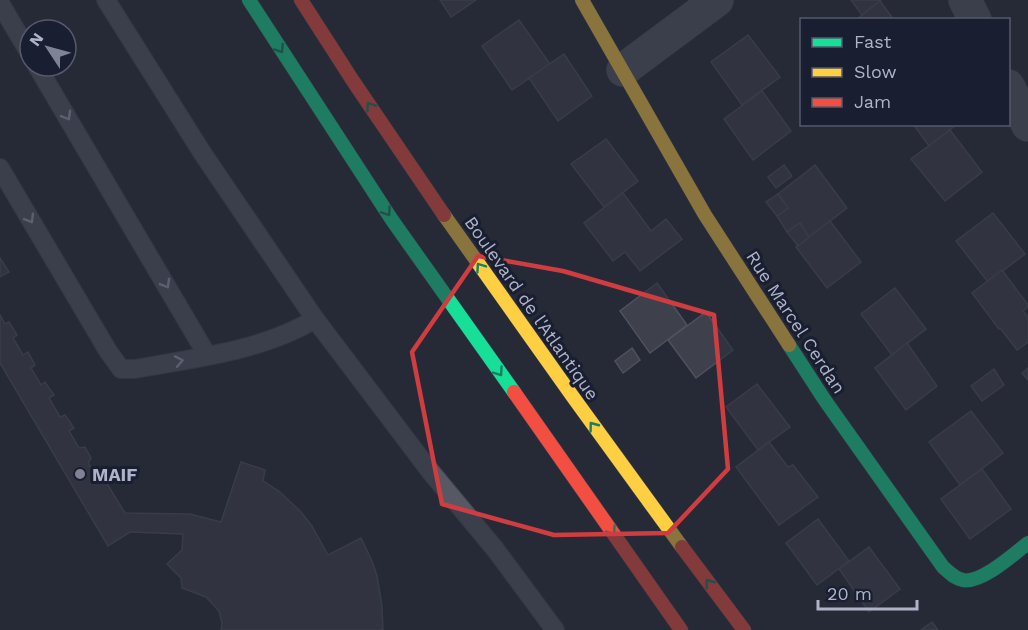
<svg xmlns="http://www.w3.org/2000/svg" width="1028" height="630" viewBox="0 0 1028 630" font-family="'Work Sans',sans-serif">
<rect width="100%" height="100%" fill="#262a36"/>
<!-- building -->
<g fill="#3e404c" stroke="#4e515e" stroke-width="1.5">
<polygon points="440,0 476,0 451,17"/>
<polygon points="851,0 881,0 862,15"/>
<polygon points="880,1 894,20 856,20 862,15"/>
<polygon points="519,20 550,64 512,90 482,46"/>
<polygon points="748,35 780,77 742,105 711,62"/>
<polygon points="564,54 592,96 558,121 529,78"/>
<polygon points="762,91 791,131 753,160 724,119"/>
<polygon points="913,124 957,124 929,146"/>
<polygon points="950,130 982,172 945,201 911,159"/>
<polygon points="606,139 638,181 604,207 571,164"/>
<polygon points="784,165 792,176 776,188 768,177"/>
<polygon points="815,165 847,208 809,237 800,223 787,232 777,216 788,208 778,194"/>
<polygon points="623,193 651,231 666,219 682,239 640,271 625,252 613,261 584,223"/>
<polygon points="778,194 788,208 777,216 766,202"/>
<polygon points="993,213 1025,254 988,282 956,241"/>
<polygon points="830,221 861,262 827,288 796,247"/>
<polygon points="800,223 809,237 798,246 787,232"/>
<polygon points="0,258 9,272 0,277"/>
<polygon points="1002,270 1028,305 1028,307 1023,311 1028,317 1028,342 1017,350 1000,328 999,329 972,293"/>
<polygon points="657,283 687,325 650,353 620,311"/>
<polygon points="895,288 926,329 892,355 861,314"/>
<polygon points="706,312 733,350 696,378 668,340"/>
<polygon points="0,315 5,324 9,322 17,335 13,338 23,355 28,352 35,365 31,368 41,385 45,382 54,395 49,398 60,417 65,415 74,428 69,431 79,448 85,447 91,458 88,463 97,477 103,477 125,513 190,514 221,522 241,462 265,470 263,481 280,492 301,512 312,526 328,555 361,538 372,561 377,576 382,606 383,630 221,630 222,623 219,611 206,597 182,588 181,578 167,564 182,550 183,534 130,532 108,546 0,363"/>
<polygon points="907,343 937,386 906,410 875,368"/>
<polygon points="632,348 640,360 623,373 615,361"/>
<polygon points="1028,368 1028,380 1022,373"/>
<polygon points="994,369 1004,385 982,401 971,386"/>
<polygon points="757,384 790,427 758,450 726,407"/>
<polygon points="971,411 1003,453 960,485 929,442"/>
<polygon points="769,442 788,467 793,465 818,497 779,525 736,467"/>
<polygon points="982,469 1011,509 970,539 941,499"/>
<polygon points="818,519 849,561 817,585 786,543"/>
<polygon points="869,547 900,589 869,612 839,569"/>
<polygon points="932,622 938,630 921,630"/>
</g>
<g fill="none" stroke-linecap="round" stroke-linejoin="round">
<defs>
<g id="lane">
<polyline points="106,0 203,154 315,319 430,471 495,549 555,630"/>
<polyline points="0,3 30,54"/>
<polyline points="37,66 207,355"/>
<path d="M0 168 108 351 121 369H135C194 358 263 351 315 319"/>
</g>
<g id="street">
<polyline points="965,0 975,20"/>
<polyline points="623,70 717,0"/>
<polyline points="1008,86 1028,125"/>
</g>
<g id="fast">
<polyline points="249,0 392,220 514,392"/>
<path d="M789 345 824 399 943 567C949 572 955 579 963 580 981 584 1014 554 1028 543"/>
</g>
<g id="slow">
<polyline points="582,0 705,215 789,345"/>
<polyline points="444,215 573,397 682,547"/>
</g>
<g id="jam">
<polyline points="301,0 353,81 444,215"/>
<polyline points="514,392 681,630"/>
<polyline points="682,547 744,630"/>
</g>
</defs>
<!-- lane casing -->
<use href="#lane" stroke="#43454f" stroke-width="20"/>
<!-- street casing -->
<use href="#street" stroke="#43454f" stroke-width="34"/>
<!-- fast casing -->
<use href="#fast" stroke="#43454f" stroke-width="15"/>
<!-- slow casing -->
<use href="#slow" stroke="#43454f" stroke-width="15"/>
<!-- jam casing -->
<use href="#jam" stroke="#43454f" stroke-width="15"/>
<!-- lane -->
<use href="#lane" stroke="#565964" stroke-width="18"/>
<!-- street -->
<use href="#street" stroke="#565964" stroke-width="33"/>
<!-- fast -->
<use href="#fast" stroke="#16e098" stroke-width="14"/>
<!-- slow -->
<use href="#slow" stroke="#ffcf43" stroke-width="14"/>
<!-- jam -->
<use href="#jam" stroke="#f24e42" stroke-width="14"/>
</g>
<!-- one-way arrows -->
<defs><path id="oneway-chevron" d="M-2-3.5L2.5 0L-2 3.5" fill="none" stroke-width="1.6" stroke-linecap="round" stroke-linejoin="round" transform="scale(1.5)"/></defs>
<g stroke="#187f64">
<use href="#oneway-chevron" transform="translate(280 49) rotate(57)"/>
<use href="#oneway-chevron" transform="translate(370 106) rotate(-124)"/>
<use href="#oneway-chevron" transform="translate(387 212) rotate(56)"/>
<use href="#oneway-chevron" transform="translate(480 267) rotate(-125)"/>
<use href="#oneway-chevron" transform="translate(499 372) rotate(55)"/>
<use href="#oneway-chevron" transform="translate(593 426) rotate(-127)"/>
<use href="#oneway-chevron" transform="translate(612 531) rotate(55)"/>
<use href="#oneway-chevron" transform="translate(709 583) rotate(-127)"/>
</g>
<g stroke="#9da1b4">
<use href="#oneway-chevron" transform="translate(67 116) rotate(60)"/>
<use href="#oneway-chevron" transform="translate(30 219) rotate(59)"/>
<use href="#oneway-chevron" transform="translate(166 284) rotate(60)"/>
<use href="#oneway-chevron" transform="translate(179 361) rotate(-11)"/>
</g>
<!-- marked area -->
<path d="M0 0H1028V630H0ZM478 256 563 271 714 315 728 469 668 533 554 535 442 504 412 352Z" fill="#262a36" fill-opacity=".55" fill-rule="evenodd"/>
<path fill="none" stroke="#d03d40" stroke-width="4.5" stroke-linejoin="round" d="M478 256 563 271 714 315 728 469 668 533 554 535 442 504 412 352Z"/>
<!-- markers -->
<circle fill="#7f8395" stroke="#191e31" stroke-width="2" cx="80" cy="474" r="6"/>
<g text-anchor="middle" dominant-baseline="central" stroke-width="6" stroke-linejoin="round" paint-order="stroke">
<!-- street labels -->
<g font-size="18" fill="#afb3c8" stroke="#191e31">
<text transform="translate(532 308) rotate(55)">Boulevard de l'Atlantique</text>
<text transform="translate(796 322) rotate(57)">Rue Marcel Cerdan</text>
</g>
<!-- poi labels -->
<g font-size="18" font-weight="bold" fill="#afb3c8" stroke="#191e31" text-anchor="start">
<text x="92" y="474">MAIF</text>
</g>
</g>
<!-- legend -->
<rect x="800" y="18" width="210" height="108" fill="#191e31" stroke="#555a6d" stroke-width="1.5"/>
<rect x="812" y="38" width="30" height="9" fill="#16e098" stroke="#555a6d" stroke-width="1.5"/>
<text x="854" y="48" font-size="18" fill="#afb3c8">Fast</text>
<rect x="812" y="68" width="30" height="9" fill="#ffcf43" stroke="#555a6d" stroke-width="1.5"/>
<text x="854" y="78" font-size="18" fill="#afb3c8">Slow</text>
<rect x="812" y="98" width="30" height="9" fill="#f24e42" stroke="#555a6d" stroke-width="1.5"/>
<text x="854" y="108" font-size="18" fill="#afb3c8">Jam</text>
<!-- north arrow -->
<g transform="translate(48 48) rotate(306)"><circle r="28" fill="#191e31" stroke="#555a6d" stroke-width="1.5"/>
<path d="M0-4.5L10 22L0 15L-10 22Z" fill="#7f8395"/>
<text y="-9" font-size="16" font-weight="bold" text-anchor="middle" fill="#afb3c8">N</text>
</g>
<!-- scale -->
<path d="M818 600v9h99v-9" fill="none" stroke="#afb3c8" stroke-width="3"/>
<text x="827" y="600" font-size="18" fill="#afb3c8" stroke="#191e31" stroke-width="4.5" paint-order="stroke">20 m</text>
</svg>
